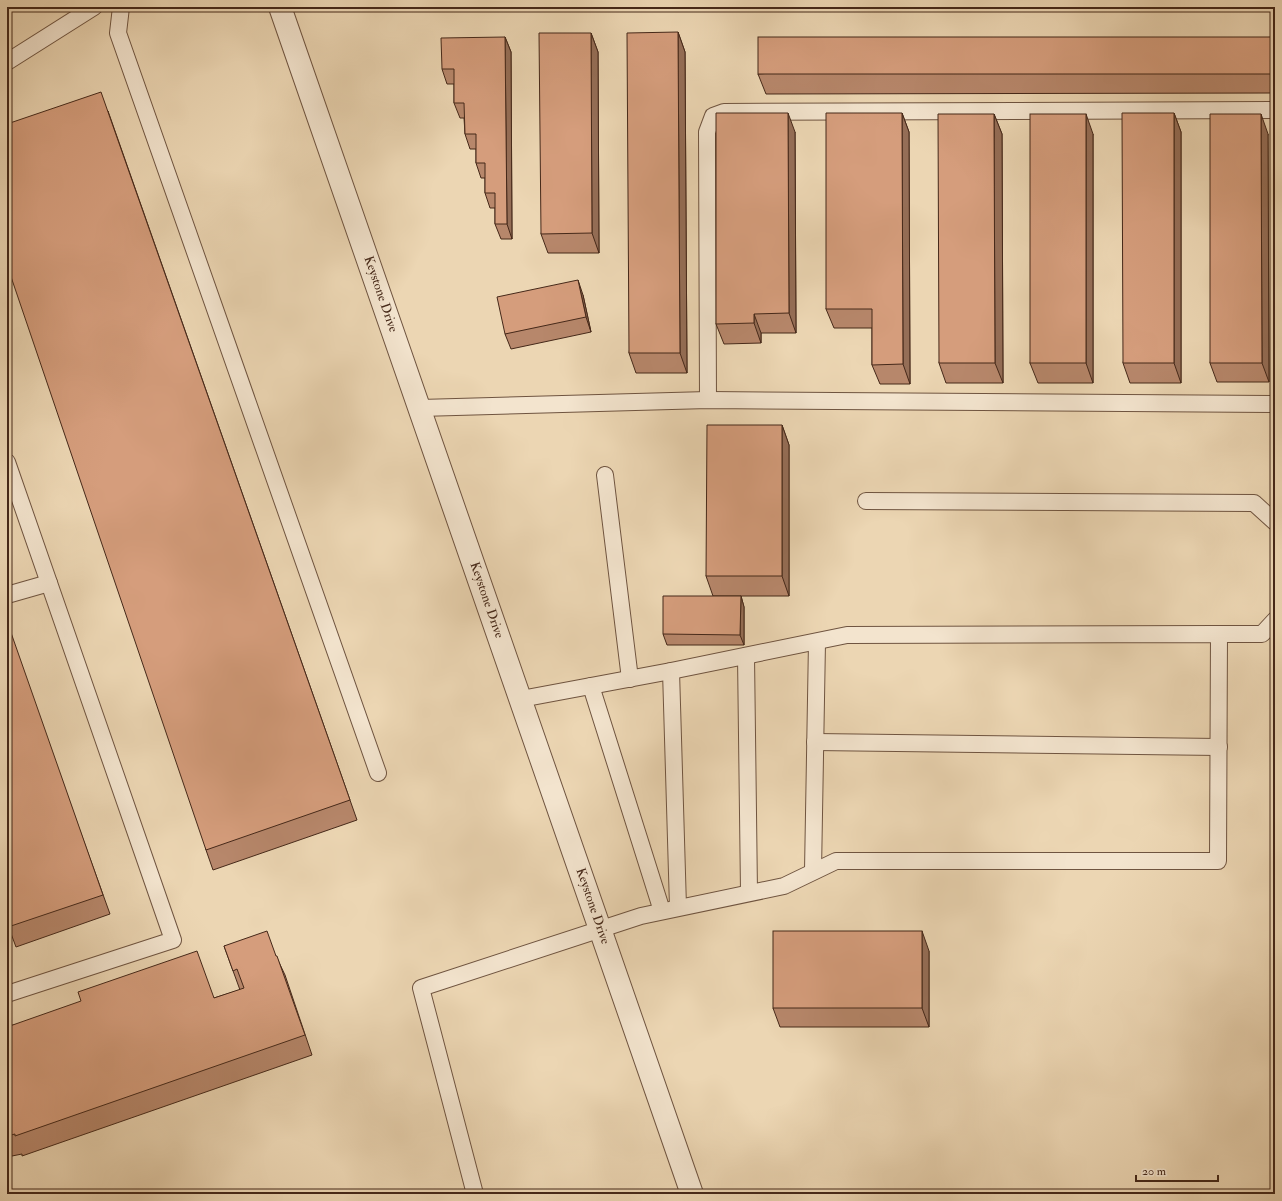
<svg xmlns="http://www.w3.org/2000/svg" width="1282" height="1201" viewBox="0 0 1282 1201" font-family="'IM FELL Double Pica',serif">
<rect width="100%" height="100%" fill="#ecd6b3"/>
<filter id="stains"><feTurbulence type="fractalNoise" baseFrequency=".005" numOctaves="4"/><feColorMatrix values="0 0 0 0 .2 0 0 0 0 .09 0 0 0 0 .02 0 0 0 .5 -.17"/></filter>
<radialGradient id="worn" r=".72"><stop offset=".6" stop-color="#630" stop-opacity="0"/><stop offset="1" stop-color="#630" stop-opacity=".3"/></radialGradient>
<g fill="none" stroke-linecap="round" stroke-linejoin="round">
<defs>
<g id="service">
<polyline points="121,7 118,33 378,773"/>
<polyline points="7,62 94,7"/>
<polyline points="708,400 707,132 713,116 724,112 1275,110"/>
<polyline points="420,408 708,400 1275,404"/>
<polyline points="7,462 173,940 7,994"/>
<polyline points="605,475 630,679"/>
<polyline points="866,501 1254,503 1275,522"/>
<polyline points="7,595 49,583"/>
<polyline points="1219,634 1262,634 1275,620"/>
<polyline points="746,656 749,892"/>
<polyline points="671,671 678,907"/>
<polyline points="591,686 662,911"/>
<polyline points="815,742 1219,747"/>
<polyline points="813,871 817,642"/>
<polyline points="475,1194 421,988 641,916 784,886 836,861 1218,861 1219,634 847,635 671,671 521,699"/>
</g>
<polyline id="minor" points="280,7 692,1194"/>
</defs>
<!-- service casing -->
<use href="#service" stroke="#6f5440" stroke-width="18"/>
<!-- minor casing -->
<use href="#minor" stroke="#6f5440" stroke-width="24"/>
<!-- service -->
<use href="#service" stroke="#f3e4ce" stroke-width="16"/>
<!-- minor -->
<use href="#minor" stroke="#f3e4ce" stroke-width="22"/>
</g>
<!-- wall -->
<g fill="#b7876b" stroke="#452819">
<polygon points="678,32 685,52 687,373 636,373 629,353"/>
<polygon points="591,33 598,52 599,253 548,253 541,234"/>
<polygon points="505,37 511,52 512,239 501,239 495,224 495,208 490,208 485,193 485,178 481,178 476,163 476,149 470,149 465,134 464,118 460,118 454,103 454,84 447,84 442,69"/>
<polygon points="1275,37 1275,93 766,94 758,74"/>
<polygon points="108,111 357,820 213,870 206,850"/>
<polygon points="902,113 909,132 910,384 880,384 872,365 872,328 834,328 826,309"/>
<polygon points="1174,113 1181,132 1181,383 1130,383 1123,363"/>
<polygon points="994,114 1002,134 1003,383 946,383 939,363"/>
<polygon points="795,132 796,333 761,333 761,343 724,344 716,324"/>
<polygon points="1093,134 1093,383 1038,383 1030,363"/>
<polygon points="1268,134 1269,382 1217,382 1210,363"/>
<polygon points="583,295 591,332 511,349 505,334"/>
<polygon points="782,425 789,445 789,596 713,596 706,576"/>
<polygon points="741,596 744,607 744,645 667,645 663,634"/>
<polygon points="7,628 110,914 16,947 7,923"/>
<polygon points="224,946 276,956 285,975 312,1055 22,1156 22,1154 7,1157 7,1026 214,998 240,990"/>
<polygon points="929,951 929,1027 780,1027 773,1008"/>
</g>
<!-- shaded-wall -->
<g fill="#956e57" stroke="#452819">
<polygon points="678,32 685,52 687,373 680,353"/>
<polygon points="591,33 598,52 599,253 592,233"/>
<polygon points="505,37 511,52 512,239 507,224"/>
<polygon points="788,113 795,132 796,333 789,313"/>
<polygon points="902,113 909,132 910,384 903,364"/>
<polygon points="1174,113 1181,132 1181,383 1174,363"/>
<polygon points="994,114 1002,134 1003,383 995,363"/>
<polygon points="1086,114 1093,134 1093,383 1086,363"/>
<polygon points="1261,114 1268,134 1269,382 1262,363"/>
<polygon points="578,280 583,295 591,332 586,317"/>
<polygon points="754,314 761,333 761,343 754,323"/>
<polygon points="782,425 789,445 789,596 782,576"/>
<polygon points="741,596 744,607 744,645 740,635"/>
<polygon points="922,931 929,951 929,1027 922,1008"/>
</g>
<!-- building -->
<g fill="#d59d7c" stroke="#452819">
<polygon points="678,32 680,353 629,353 627,33"/>
<polygon points="539,33 591,33 592,233 541,234"/>
<polygon points="505,37 507,224 495,224 495,193 485,193 485,163 476,163 476,134 465,134 464,103 454,103 454,69 442,69 441,38"/>
<rect x="758" y="37" width="517" height="37"/>
<polygon points="101,92 350,800 206,850 7,265 7,124"/>
<polygon points="716,113 788,113 789,313 754,314 754,323 716,324"/>
<polygon points="826,113 902,113 903,364 872,365 872,309 826,309"/>
<polygon points="1122,113 1174,113 1174,363 1123,363"/>
<polygon points="938,114 994,114 995,363 939,363"/>
<rect x="1030" y="114" width="56" height="249"/>
<polygon points="1210,114 1261,114 1262,363 1210,363"/>
<polygon points="578,280 586,317 505,334 497,297"/>
<polygon points="707,425 782,425 782,576 706,576"/>
<polygon points="663,596 741,596 740,635 663,634"/>
<polygon points="9,627 103,895 8,927 7,923 7,628"/>
<polygon points="267,931 276,956 277,956 305,1035 15,1136 15,1134 7,1136 7,1027 81,1001 78,992 197,951 214,998 244,988 237,969 233,971 224,946"/>
<rect x="773" y="931" width="149" height="77"/>
</g>
<g text-anchor="middle" dominant-baseline="central" stroke-width="3.5" stroke-linejoin="round" paint-order="stroke">
<!-- street labels -->
<g font-size="13" fill="#452819" stroke="#f3e4ce">
<text transform="translate(381 294) rotate(71)">Keystone Drive</text>
<text transform="translate(487 600) rotate(71)">Keystone Drive</text>
<text transform="translate(593 906) rotate(71)">Keystone Drive</text>
</g>
</g>
<!-- margin -->
<rect width="1282" height="1201" fill="none" stroke="#ecd6b3" stroke-width="24"/>
<rect x="8" y="8" width="1266" height="1185" fill="none" stroke="#452819" stroke-width="2"/>
<rect x="12" y="12" width="1258" height="1177" fill="none" stroke="#452819"/>
<!-- scale -->
<path d="M1136 1175v6h82v-6" fill="none" stroke="#452819" stroke-width="2"/>
<text x="1142" y="1175" font-size="12" fill="#452819" stroke="#f3e4ce" stroke-width="3" paint-order="stroke">20 m</text>
<rect width="100%" height="100%" filter="url(#stains)"/>
<rect width="100%" height="100%" fill="url(#worn)"/>
</svg>
